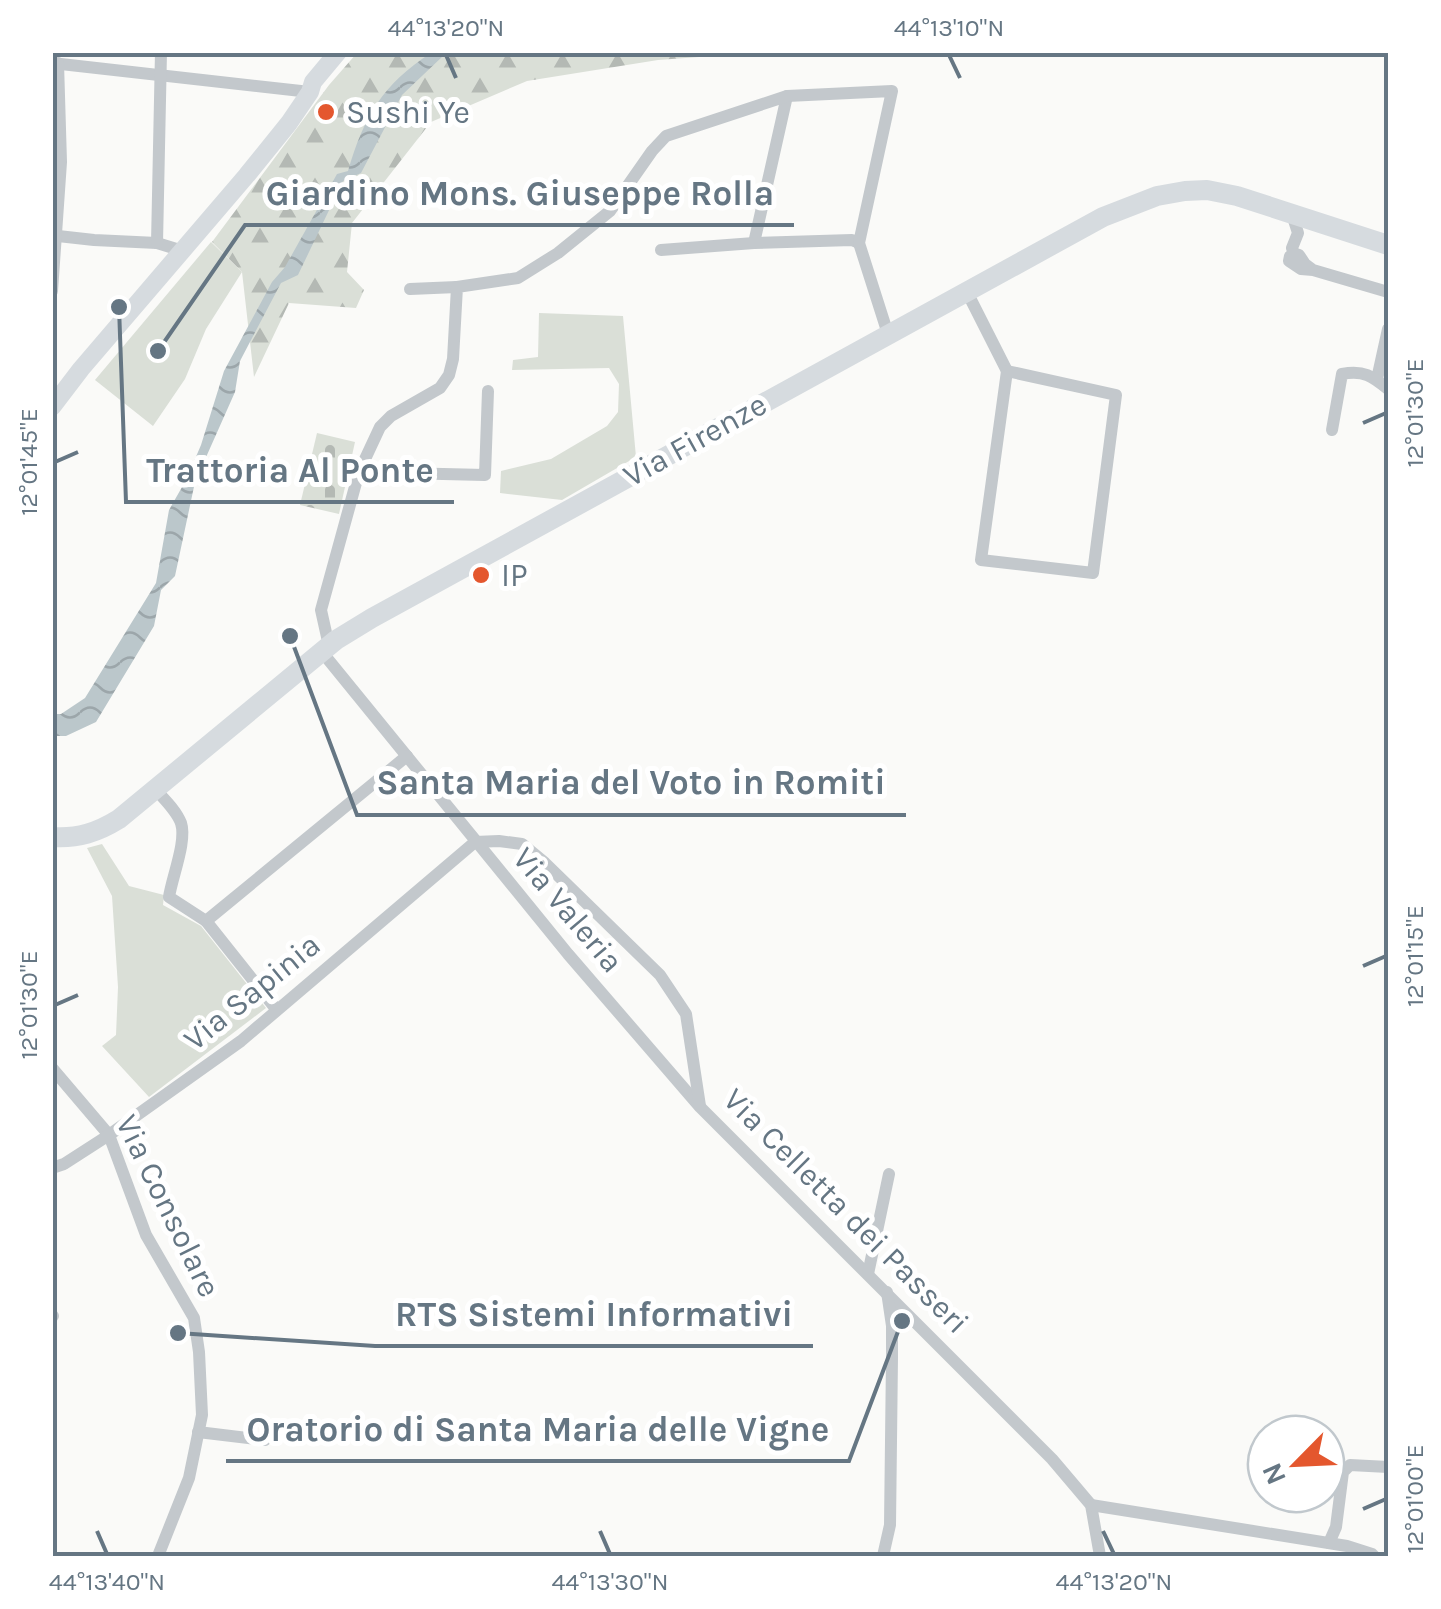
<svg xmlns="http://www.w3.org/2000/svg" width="1441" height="1609" viewBox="0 0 1441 1609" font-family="Karla,sans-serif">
<defs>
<pattern id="forest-firs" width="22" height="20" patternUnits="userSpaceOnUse" patternTransform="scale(2.5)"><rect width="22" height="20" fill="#dadfd7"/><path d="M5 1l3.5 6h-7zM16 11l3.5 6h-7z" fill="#b4b9b4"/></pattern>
<pattern id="cemetery-stones" width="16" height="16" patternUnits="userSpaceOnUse" patternTransform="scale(2.5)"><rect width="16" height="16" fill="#dadfd7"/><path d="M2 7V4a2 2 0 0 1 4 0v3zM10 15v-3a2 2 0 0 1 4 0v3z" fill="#b4b9b4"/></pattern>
<pattern id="water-waves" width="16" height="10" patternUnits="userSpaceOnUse" patternTransform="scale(2.5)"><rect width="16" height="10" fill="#bbc7cb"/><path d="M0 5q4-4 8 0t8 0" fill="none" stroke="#9ca6aa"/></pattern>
</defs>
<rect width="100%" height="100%" fill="#fafaf8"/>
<!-- forest -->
<polygon fill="url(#forest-firs)" points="357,53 754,53 658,60 527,81 431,122 352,223 347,272 364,290 356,308 289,303 254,377 242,272 212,242 329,85"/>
<!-- cemetery -->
<polygon fill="url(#cemetery-stones)" points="317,433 355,442 339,514 300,505"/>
<!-- park -->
<g fill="#dadfd7">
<polygon points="211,242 242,272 206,329 185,379 153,426 95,380"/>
<polygon points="539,313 623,316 636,457 562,500 500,493 501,471 551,459 607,426 618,412 619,384 609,368 512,370 513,360 538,357"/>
<polygon points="102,844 129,886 164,895 163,905 201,926 266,1008 149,1097 102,1046 116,1035 118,987 112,896 87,848"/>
</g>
<!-- water -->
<path fill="url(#water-waves)" d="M431 53H462L443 56 402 95 361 173 343 181 298 275 281 283 240 361 235 392 195 482 175 576 161 590 154 626 96 722 66 736H53V714H61L85 698 156 583 169 510 186 480 201 445 224 371 272 282 285 267 337 174 348 171C364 116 383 84 431 53Z"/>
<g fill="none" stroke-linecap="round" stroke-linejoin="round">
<!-- street -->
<g stroke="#c3c8cc" stroke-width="12">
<polyline points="52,63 310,92"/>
<polyline points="1292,214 1298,233 1292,248 1294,254"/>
<polyline points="58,236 94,240 157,243 183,251"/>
<polyline points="157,243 161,52"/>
<polyline points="754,243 787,96"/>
<polyline points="661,250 754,243 852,240 859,243"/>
<polyline points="1313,270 1305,264 1299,255 1294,254 1290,256 1289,261 1301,269 1313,270 1388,292"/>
<polyline points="410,289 457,287"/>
<polyline points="52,291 61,162 58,63"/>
<polyline points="967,292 1007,371"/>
<polygon points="1007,371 1116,395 1093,573 981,560"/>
<polyline points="1377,379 1388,329"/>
<path d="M1332 430 1342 374C1364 370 1372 376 1388 389"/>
<polyline points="359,472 485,475 488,391"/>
<polyline points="329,646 321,610 359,472 380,427 391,416 440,388 449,375 453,359 457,287 518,278 558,253 610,211 652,151 666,136 787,96 892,91 859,243 888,334"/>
<polyline points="322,652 568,954 700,1107 1052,1459 1091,1505 1100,1556"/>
<path d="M155 789C164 799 176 810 181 823 187 841 172 877 169 897L206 921"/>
<polyline points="276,1009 206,921 407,756"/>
<polyline points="52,1068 109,1135 146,1235 194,1318 199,1352 202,1415 189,1478 158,1556"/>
<polyline points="52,1168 64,1164 109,1135 241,1041 475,842 499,841 522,844 545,863 660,975 686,1014 700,1106"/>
<polyline points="868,1274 889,1174"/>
<polyline points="52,1316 53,1316"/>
<polyline points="198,1432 265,1440"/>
<polyline points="1091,1505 1347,1546 1372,1554 1374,1556"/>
<polyline points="1329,1543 1336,1527 1343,1472 1350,1465 1388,1467"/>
<polyline points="883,1556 890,1525 892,1357 892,1326 887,1292"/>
</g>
<!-- secondary -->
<polyline stroke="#d6dbdf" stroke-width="18" points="52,407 81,369 247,175 289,123 310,92 313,82 338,52"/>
<!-- primary -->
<path stroke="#d6dbdf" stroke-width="20" d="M52 837C78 839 98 832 119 819L336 640 372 618 1103 217 1157 196 1185 191 1207 190 1237 196 1388 245"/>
</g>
<!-- ticks -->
<path fill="none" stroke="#657683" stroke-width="4" d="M446 55 456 78M949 55 960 78M1363 423 1386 413M55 462 78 452M1363 966 1386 956M55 1005 78 995M1363 1509 1386 1499M97 1531 107 1554M600 1531 610 1554M1103 1531 1114 1554"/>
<!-- markers -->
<g fill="#e4572e" stroke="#fff" stroke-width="4">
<circle cx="326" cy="112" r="10"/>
<circle cx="481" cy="575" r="10"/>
</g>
<g text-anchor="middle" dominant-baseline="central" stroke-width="10" stroke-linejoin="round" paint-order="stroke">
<!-- poi labels -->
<g font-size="32" fill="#657683" stroke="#fff" text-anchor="start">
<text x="346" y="112">Sushi Ye</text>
<text x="501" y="575">IP</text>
</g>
<!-- street labels -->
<g font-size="32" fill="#657683" stroke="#fff">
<text transform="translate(695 440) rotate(-29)">Via Firenze</text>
<text transform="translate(568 910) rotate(50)">Via Valeria</text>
<text transform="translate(252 992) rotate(-39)">Via Sapinia</text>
<text transform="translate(168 1206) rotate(64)">Via Consolare</text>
<text transform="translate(846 1211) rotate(45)">Via Celletta dei Passeri</text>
</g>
</g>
<!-- callouts -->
<path fill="none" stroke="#657683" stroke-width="4" d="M158 351L245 225H794M119 307L126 502H454M290 636L357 815H906M178 1333L375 1346H813M902 1321L849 1461H226"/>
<g fill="#657683" stroke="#fff" stroke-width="4">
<circle cx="158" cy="351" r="10"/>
<circle cx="119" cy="307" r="10"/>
<circle cx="290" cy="636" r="10"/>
<circle cx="178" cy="1333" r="10"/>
<circle cx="902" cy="1321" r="10"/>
</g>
<g font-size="35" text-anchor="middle" font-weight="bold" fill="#657683" stroke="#fff" stroke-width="10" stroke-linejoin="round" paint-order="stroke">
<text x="520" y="205">Giardino Mons. Giuseppe Rolla</text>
<text x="290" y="482">Trattoria Al Ponte</text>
<text x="631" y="794">Santa Maria del Voto in Romiti</text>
<text x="594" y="1326">RTS Sistemi Informativi</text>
<text x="538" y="1441">Oratorio di Santa Maria delle Vigne</text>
</g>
<!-- border -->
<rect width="1441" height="1609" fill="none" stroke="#ffffff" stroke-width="110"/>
<!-- north arrow -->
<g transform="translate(1296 1464) rotate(246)"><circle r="48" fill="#ffffff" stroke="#c1c8cd" stroke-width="2.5"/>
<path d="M0-8L18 38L0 25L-18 38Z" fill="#e4572e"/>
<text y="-15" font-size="28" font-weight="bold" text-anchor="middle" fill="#657683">N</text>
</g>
<rect x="55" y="55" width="1331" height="1499" fill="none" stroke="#657683" stroke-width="4"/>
<g font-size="25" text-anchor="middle" fill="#657683">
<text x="446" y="36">44°13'20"N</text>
<text x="949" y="36">44°13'10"N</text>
<text transform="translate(1414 413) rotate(-90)" y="9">12°01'30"E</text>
<text transform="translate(28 462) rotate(-90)" y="9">12°01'45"E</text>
<text transform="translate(1414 956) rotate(-90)" y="9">12°01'15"E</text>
<text transform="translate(28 1005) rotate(-90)" y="9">12°01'30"E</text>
<text transform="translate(1414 1499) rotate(-90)" y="9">12°01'00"E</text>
<text x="107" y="1590">44°13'40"N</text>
<text x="610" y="1590">44°13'30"N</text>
<text x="1114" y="1590">44°13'20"N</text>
</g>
</svg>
